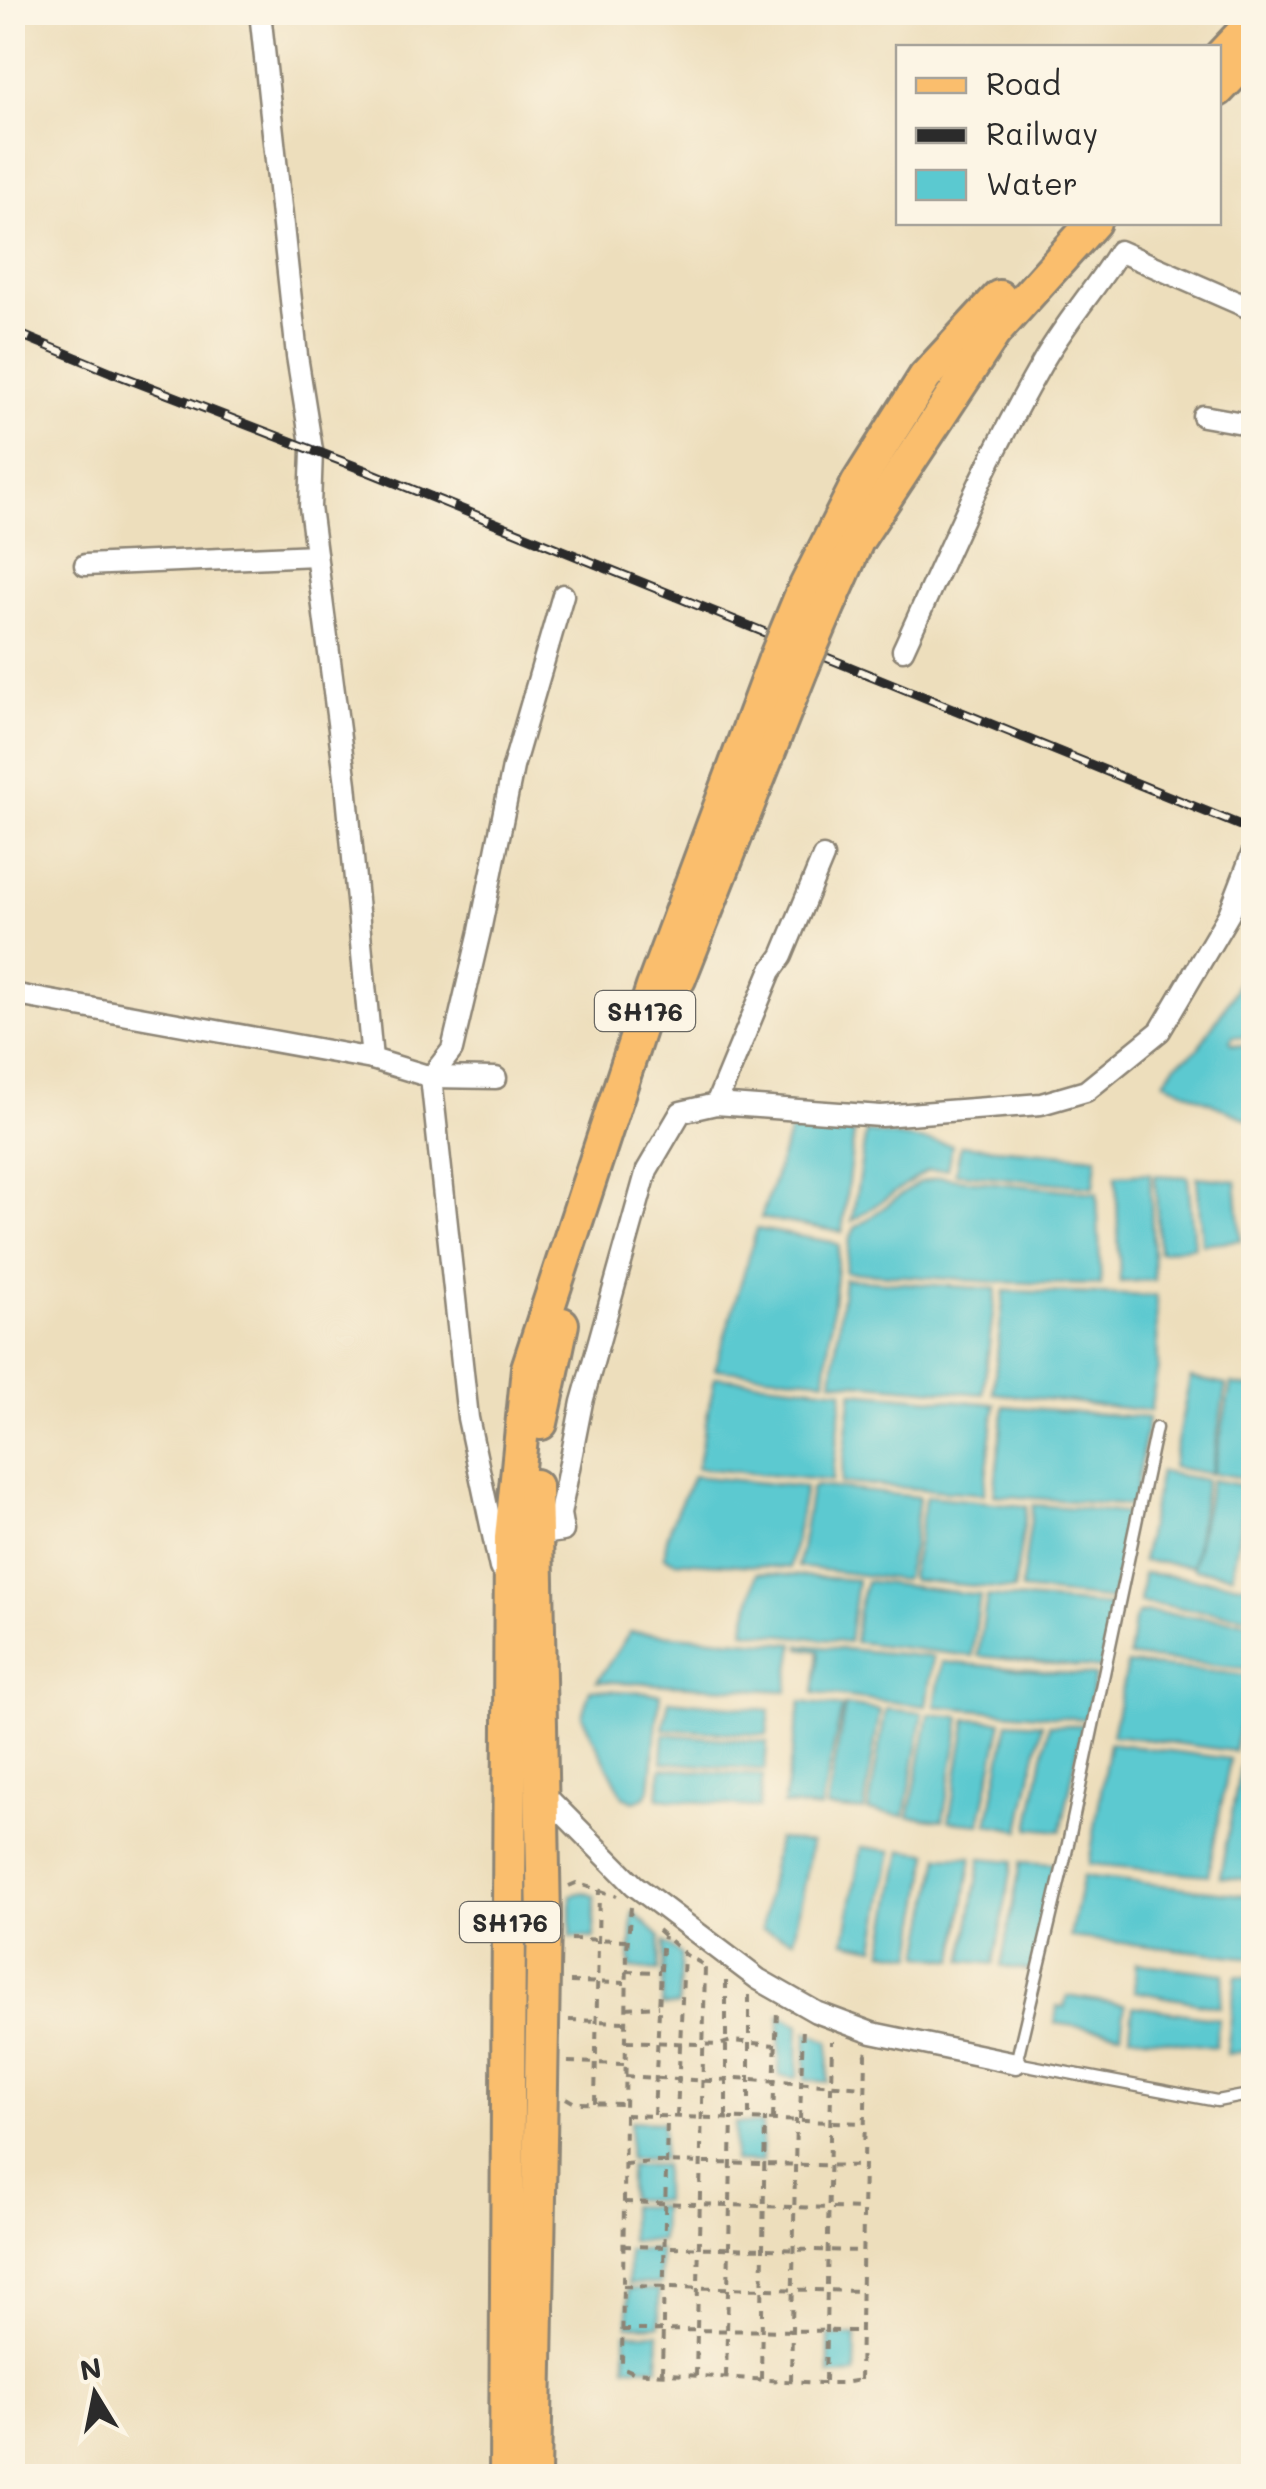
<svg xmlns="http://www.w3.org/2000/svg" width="1266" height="2489" viewBox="0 0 1266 2489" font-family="Mali,sans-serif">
<rect width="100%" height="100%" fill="#fcf5e5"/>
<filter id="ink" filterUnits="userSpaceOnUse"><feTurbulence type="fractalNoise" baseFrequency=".01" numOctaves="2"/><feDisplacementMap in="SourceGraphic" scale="20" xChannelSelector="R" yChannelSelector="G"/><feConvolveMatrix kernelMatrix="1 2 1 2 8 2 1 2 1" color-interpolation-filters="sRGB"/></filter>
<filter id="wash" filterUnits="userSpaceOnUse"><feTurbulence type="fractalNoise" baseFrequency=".0048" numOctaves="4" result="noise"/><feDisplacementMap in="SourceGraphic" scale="40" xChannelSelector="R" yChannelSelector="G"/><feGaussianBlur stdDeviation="2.25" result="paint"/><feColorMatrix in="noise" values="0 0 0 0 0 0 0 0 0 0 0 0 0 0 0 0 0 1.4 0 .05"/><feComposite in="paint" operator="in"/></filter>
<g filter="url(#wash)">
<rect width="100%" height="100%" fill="#eddebc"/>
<!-- water -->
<g fill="#5bc9d0" stroke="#437a7e" stroke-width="2.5">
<polygon points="1253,946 1253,1038 1233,1036 1230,1041 1232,1044 1253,1047 1253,1122 1164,1081 1176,1064 1197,1050 1232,996"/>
<polygon points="792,1125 854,1133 842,1232 761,1218"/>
<polygon points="866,1132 952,1145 947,1169 927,1171 852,1221"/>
<polygon points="961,1145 1097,1157 1094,1187 955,1173"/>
<polygon points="1150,1173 1154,1280 1120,1282 1116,1175"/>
<polygon points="1155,1175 1188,1177 1194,1246 1159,1252"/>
<polygon points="940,1177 1097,1193 1101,1285 994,1282 845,1272 850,1239 855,1228 918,1183"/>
<polygon points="1197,1177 1236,1181 1241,1240 1202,1244"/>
<polygon points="757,1229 832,1242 839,1246 825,1380 715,1369"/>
<polygon points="844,1279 996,1289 983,1394 832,1381"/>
<polygon points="1004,1291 1156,1296 1158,1367 1150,1411 993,1393"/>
<polygon points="715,1377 843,1390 832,1481 697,1468"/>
<polygon points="1190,1378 1226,1385 1211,1474 1172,1467"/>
<polygon points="1231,1384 1253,1388 1252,1479 1213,1473"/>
<polygon points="852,1392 995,1404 984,1494 841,1483"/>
<polygon points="1004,1406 1148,1418 1133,1506 994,1495"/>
<polygon points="1160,1472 1206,1480 1193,1566 1211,1480 1247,1486 1232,1575 1194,1569 1193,1566 1142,1561"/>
<path d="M693 1476 805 1487 790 1568 674 1561 665 1557C664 1530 683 1500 693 1476Z"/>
<polygon points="816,1486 919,1497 913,1545 905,1578 902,1580 798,1567 811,1489"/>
<polygon points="927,1496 1027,1506 1014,1590 912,1580 910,1576 918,1542 925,1499"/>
<polygon points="1033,1505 1080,1508 1130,1514 1112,1600 1021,1590"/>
<polygon points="757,1573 857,1580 849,1642 744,1631"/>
<polygon points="1143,1573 1253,1585 1253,1617 1140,1603"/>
<polygon points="866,1581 980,1595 972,1656 855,1642 858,1610"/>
<polygon points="987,1596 1111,1606 1101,1669 978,1656"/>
<polygon points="1147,1612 1253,1622 1253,1669 1129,1657 1134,1620 1138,1614"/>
<polygon points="630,1632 794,1644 787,1691 597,1681"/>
<polygon points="800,1645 933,1657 926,1706 814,1693 819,1651 800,1648"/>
<polygon points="942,1662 1095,1676 1086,1719 935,1706"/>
<polygon points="1127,1664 1251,1675 1234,1751 1112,1735"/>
<polygon points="590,1689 660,1694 650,1788 645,1797 634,1801 623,1796 582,1716"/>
<polygon points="669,1700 770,1710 767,1735 663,1729"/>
<polygon points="801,1702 842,1707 821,1809 783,1805"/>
<polygon points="845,1705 880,1710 864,1811 827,1808"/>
<polygon points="886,1709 923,1713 905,1816 868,1811"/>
<polygon points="929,1714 961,1717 943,1820 909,1817"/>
<polygon points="967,1719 1002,1721 980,1824 949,1821"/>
<polygon points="1008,1722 1042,1724 1020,1830 988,1824"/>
<polygon points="1049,1725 1083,1725 1061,1831 1029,1828"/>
<polygon points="664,1734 767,1742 765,1770 662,1762"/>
<polygon points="1109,1743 1230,1759 1208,1875 1089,1864"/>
<polygon points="1241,1764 1253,1765 1253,1880 1220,1877"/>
<polygon points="661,1768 763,1776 759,1808 658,1798"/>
<polygon points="777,1839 811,1843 794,1939 762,1929"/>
<polygon points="861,1847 892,1851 875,1947 845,1941"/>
<polygon points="902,1850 929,1853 914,1955 883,1951"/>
<polygon points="940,1856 972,1857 955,1960 921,1955"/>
<polygon points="981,1858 1013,1861 994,1964 963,1961"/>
<polygon points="1021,1862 1054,1864 1033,1971 1001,1966"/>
<polygon points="1083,1876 1253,1896 1253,1958 1070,1937"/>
<polygon points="584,1892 595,1896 594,1938 571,1937 571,1895"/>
<polygon points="633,1912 660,1937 658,1971 630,1968"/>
<polygon points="664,1942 681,1955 678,2006 662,2006"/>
<polygon points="1136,1963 1224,1974 1220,2007 1134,1991"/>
<polygon points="1236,1976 1253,1978 1253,2050 1227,2054"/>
<polygon points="1067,1996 1125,2005 1121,2033 1055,2023 1057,2007 1064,2008"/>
<polygon points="1133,2006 1219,2019 1215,2047 1130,2035"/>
<polygon points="780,2015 799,2025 798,2075 796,2078 779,2076"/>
<polygon points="807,2031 829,2042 828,2082 805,2080"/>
<polygon points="631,2121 663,2122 663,2159 629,2159"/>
<polygon points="735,2123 762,2124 762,2162 734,2161"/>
<polygon points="663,2165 663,2201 629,2199 629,2166"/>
<polygon points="630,2206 662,2207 661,2241 630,2241"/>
<rect x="628" y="2250" width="32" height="34"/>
<polygon points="628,2289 659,2290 659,2325 628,2326"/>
<polygon points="626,2333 659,2333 658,2367 626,2366"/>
<polygon points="856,2335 855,2374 829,2375 829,2336"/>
</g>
</g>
<g filter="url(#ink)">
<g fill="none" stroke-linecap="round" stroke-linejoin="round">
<defs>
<polyline id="lane" points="1156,1428 1066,1853 1016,2063 1217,2101 1254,2094"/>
<g id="street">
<polyline points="260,12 297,356 312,450 310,507 346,784 372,1059 431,1077 468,1418 500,1568"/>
<polyline points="1203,416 1254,425"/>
<polyline points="85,565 316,555"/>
<path d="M903 650C947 554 988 457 1041 365 1063 325 1095 290 1119 251L1254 310"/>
<polyline points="12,994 372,1059"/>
<polyline points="431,1077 452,1050 480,931 513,767 563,595"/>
<polyline points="431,1077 496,1078"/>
<polyline points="716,1104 771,971 782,956 823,857"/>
<polyline points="528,1536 563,1531 560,1514 582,1402 647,1170 681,1112 716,1104 881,1116 1041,1104 1086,1091 1160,1031 1229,914 1254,849"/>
<polyline points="541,1791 634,1885 758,1979 816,2012 872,2033 1016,2063"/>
</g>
<g id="primary">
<polyline points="1218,59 1254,21"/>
<polyline points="1218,90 1254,52"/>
<polyline points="801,596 858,483 925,377 999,297"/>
<polyline points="831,600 857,541 994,333 1094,222"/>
<polyline points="679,979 802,668"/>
<polyline points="541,1423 562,1324"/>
<polyline points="506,2476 511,1538 528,1368 653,987 775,659"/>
<polyline points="534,2476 544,1917 535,1486"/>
</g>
</defs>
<!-- lane casing -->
<use href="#lane" stroke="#8c8474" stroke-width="15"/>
<!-- street casing -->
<use href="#street" stroke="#8c8474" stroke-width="25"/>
<!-- primary casing -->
<use href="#primary" stroke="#8c8474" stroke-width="38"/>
<!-- path -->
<g stroke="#8c8474" stroke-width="4" stroke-dasharray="8 8" stroke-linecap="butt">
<polyline points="569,1886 576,1883 617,1896"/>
<polyline points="631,1907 627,1949 622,2367 633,2372 820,2383 842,2383 860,2380"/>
<polyline points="658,1930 686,1955 706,1966"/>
<polyline points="571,1939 626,1940"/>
<polyline points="626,1971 660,1972"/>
<polyline points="570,1982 625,1983"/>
<polyline points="626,2008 659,2006"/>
<polyline points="569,2020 625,2022"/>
<polyline points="626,2041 719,2045 731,2041 776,2045"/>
<polyline points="568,2062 624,2064"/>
<polyline points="625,2076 711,2081 737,2078 865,2087"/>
<polyline points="566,2098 575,2103 625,2104"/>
<polyline points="595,2103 599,1890"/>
<polyline points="625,2115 865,2123"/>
<polyline points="654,2115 662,1948 664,1936"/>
<polyline points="749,2115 749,1995"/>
<polyline points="677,2116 684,1953"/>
<polyline points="726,2117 726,1978"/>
<polyline points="773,2118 777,2010"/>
<polyline points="800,2119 803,2025"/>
<polyline points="624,2164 658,2162 864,2166"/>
<polyline points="624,2202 863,2209"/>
<polyline points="623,2246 862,2251"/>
<polyline points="623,2286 862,2291"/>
<polyline points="622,2330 861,2331"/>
<polyline points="662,2373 667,2116"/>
<polyline points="696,2376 705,1966"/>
<polyline points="726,2377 732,2117"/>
<polyline points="761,2379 765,2118"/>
<polyline points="860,2380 866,2054 863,2053"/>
<polyline points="791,2381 796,2119"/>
<polyline points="825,2381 832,2041"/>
</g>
<!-- lane -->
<use href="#lane" stroke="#fff" stroke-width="10"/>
<!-- street -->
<use href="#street" stroke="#fff" stroke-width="20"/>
<!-- primary -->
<use href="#primary" stroke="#fabe6d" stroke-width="32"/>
<defs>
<polyline id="rail" points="12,331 111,372 367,471 1254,831"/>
</defs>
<!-- rail casing -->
<use href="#rail" stroke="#2b2b2b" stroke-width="10"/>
<!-- rail -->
<use href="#rail" stroke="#fcf5e5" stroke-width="6" stroke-dasharray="19" stroke-linecap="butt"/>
<defs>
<g id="primary-bridge">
<polyline points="775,659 801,596"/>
<polyline points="802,668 831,600"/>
</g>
</defs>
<!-- primary-bridge casing -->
<use href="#primary-bridge" stroke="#8c8474" stroke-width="38" stroke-linecap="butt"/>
<!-- primary-bridge -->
<use href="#primary-bridge" stroke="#fabe6d" stroke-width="32"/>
</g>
</g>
<g text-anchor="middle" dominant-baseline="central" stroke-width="8" stroke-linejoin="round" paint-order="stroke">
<!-- shield labels -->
<g fill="#fcf5e5" stroke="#6a6863" stroke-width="2.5">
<rect x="595" y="991" width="100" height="40" rx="8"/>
<rect x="460" y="1902" width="100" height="40" rx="8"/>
</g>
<g font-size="25" font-weight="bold" fill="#2b2b2b">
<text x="645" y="1011">SH176</text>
<text x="510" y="1922">SH176</text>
</g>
</g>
<!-- margin -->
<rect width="1266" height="2489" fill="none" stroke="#fcf5e5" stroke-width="50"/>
<!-- legend -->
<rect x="896" y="45" width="325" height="180" fill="#fcf5e5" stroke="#a8a49b" stroke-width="2.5"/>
<rect x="916" y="78" width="50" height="15" fill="#fabe6d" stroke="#a8a49b" stroke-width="2.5"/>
<text x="986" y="95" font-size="30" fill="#2b2b2b">Road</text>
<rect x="916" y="128" width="50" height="15" fill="#2b2b2b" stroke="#a8a49b" stroke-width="2.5"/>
<text x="986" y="145" font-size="30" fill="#2b2b2b">Railway</text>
<rect x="916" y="170" width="50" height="30" fill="#5bc9d0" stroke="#a8a49b" stroke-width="2.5"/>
<text x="986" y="195" font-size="30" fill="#2b2b2b">Water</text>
<!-- north arrow -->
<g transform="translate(95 2394) rotate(350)" stroke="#fcf5e5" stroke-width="8" paint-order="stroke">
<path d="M0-8L18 38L0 25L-18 38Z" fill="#2b2b2b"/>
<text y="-15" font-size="28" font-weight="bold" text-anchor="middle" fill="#2b2b2b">N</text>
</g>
</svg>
